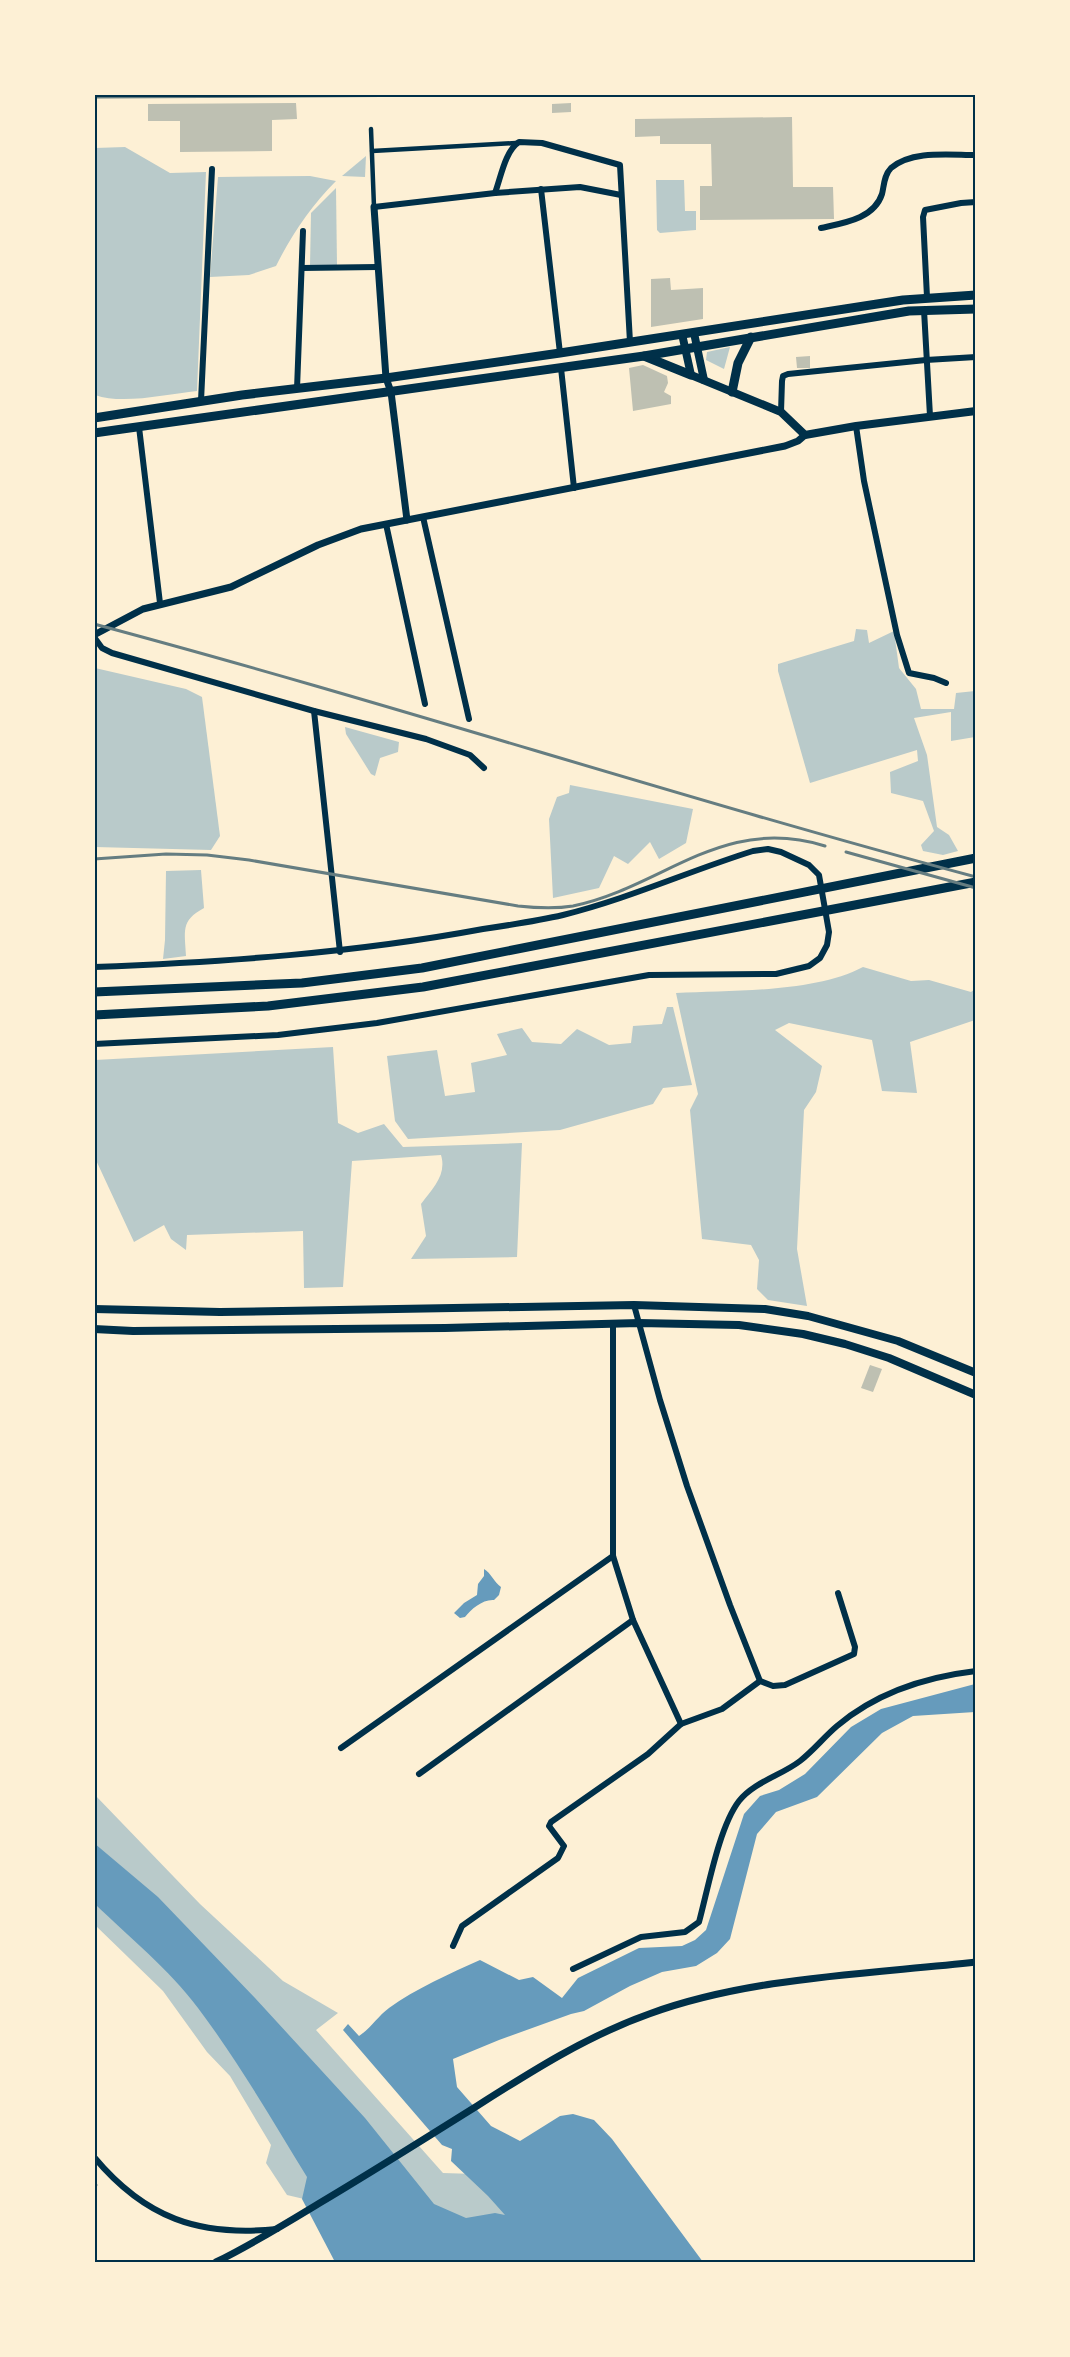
<svg xmlns="http://www.w3.org/2000/svg" width="1070" height="2357" viewBox="0 0 1070 2357" font-family="'Noto Serif',serif">
<rect width="100%" height="100%" fill="#fdf0d5"/>
<!-- green -->
<g fill="#b9caca">
<path d="M125 147 170 173 206 172 197 391C167 394 123 405 95 395V148Z"/>
<polygon points="366,156 365,177 342,176"/>
<path d="M310 176 336 181C311 206 292 234 276 266L249 275 210 277 218 177Z"/>
<polygon points="656,180 684,180 685,211 696,211 696,230 660,233 657,230"/>
<polygon points="336,188 337,265 310,266 311,213"/>
<polygon points="730,347 724,369 706,360 707,352"/>
<polygon points="856,629 867,630 869,643 894,631 899,668 916,689 921,709 954,709 956,693 975,691 975,737 951,741 951,712 914,718 927,755 937,827 949,835 958,851 943,855 923,851 921,845 934,831 923,801 891,793 890,772 918,761 917,750 810,783 778,671 778,664 854,641"/>
<polygon points="95,668 186,689 202,697 220,836 211,850 95,847"/>
<polygon points="345,727 399,742 398,752 380,758 375,776 371,774 346,734"/>
<polygon points="570,785 693,809 686,843 659,859 650,842 628,864 614,856 599,888 553,898 549,819 557,797 569,793"/>
<path d="M201 870 204 908C180 921 185 931 186 956L163 959 165 940 166 871Z"/>
<path d="M863 967 911 981 929 980 971 992 975 989V1020L910 1042 917 1093 882 1091 872 1040 789 1023 775 1030 822 1066 816 1092 804 1110 797 1249 807 1306 768 1300 757 1289 759 1260 751 1245 702 1239 690 1110 698 1094 676 993C732 990 814 993 863 967Z"/>
<polygon points="667,1007 673,1007 692,1085 663,1088 653,1104 560,1130 408,1139 395,1121 387,1056 437,1050 445,1096 475,1092 471,1063 507,1055 497,1034 522,1028 532,1042 561,1044 577,1029 609,1045 631,1043 633,1026 662,1024"/>
<path d="M333 1047 338 1123 358 1133 384 1124 403 1147 522 1143 517 1257 411 1259 426 1236 421 1204C433 1188 447 1175 441 1155L352 1161 343 1287 304 1288 303 1231 187 1235 186 1250 171 1239 164 1225 134 1242 95 1158V1060Z"/>
<polygon points="95,1795 200,1904 283,1981 338,2013 316,2030 443,2173 475,2174 523,2225 304,2199 287,2195 266,2163 271,2145 230,2076 207,2052 163,1991 95,1925"/>
</g>
<!-- water -->
<g fill="#669bbc">
<path d="M484 1569C491 1573 494 1582 501 1587L499 1595 494 1600C483 1599 471 1609 465 1617L460 1618 454 1613 464 1603 477 1595 478 1584 484 1576Z"/>
<path d="M975 1684V1712L913 1716 882 1733 817 1797 776 1812 757 1834 730 1939 717 1953 696 1966 662 1972 630 1986 584 2011 571 2014 499 2040 453 2059 457 2087 491 2126 520 2141 560 2116 573 2114 594 2120 612 2139 703 2262H335L302 2199 307 2177C272 2120 238 2061 198 2008 169 1969 129 1937 95 1904L94 1843 158 1897 255 1998 365 2118 434 2204 466 2218 495 2213 505 2215 488 2196 451 2161 452 2149 442 2145 343 2030 348 2024 359 2036C371 2028 378 2016 389 2008 415 1989 451 1973 480 1960L519 1980 533 1977 562 1998 578 1978 639 1948 682 1946 695 1940 706 1930 744 1814 760 1796 779 1790 805 1774 851 1727 881 1709Z"/>
</g>
<!-- building -->
<g fill="#bec0b2">
<polygon points="296,103 297,119 272,120 272,151 180,152 180,121 148,121 148,104"/>
<polygon points="571,103 571,112 552,113 552,104"/>
<polygon points="792,117 793,187 833,187 834,219 700,220 700,186 712,186 711,144 660,144 660,136 635,137 635,119"/>
<polygon points="670,278 671,290 703,288 703,319 651,327 651,279"/>
<polygon points="810,356 810,368 797,368 796,357"/>
<polygon points="643,365 667,376 668,383 664,392 671,396 671,404 633,411 629,368"/>
<polygon points="870,1365 882,1369 873,1392 861,1388"/>
</g>
<g fill="none" stroke-linecap="round" stroke-linejoin="round">
<!-- pedestrian -->
<g stroke="#003049" stroke-width="4.5">
<polyline points="371,129 374,207"/>
<polyline points="372,151 516,143"/>
</g>
<!-- minor -->
<g stroke="#003049" stroke-width="6">
<polyline points="541,189 560,353"/>
<path d="M495 193C501 177 505 151 519 142L542 143 620 165 630 342"/>
<polyline points="374,207 495,193 580,187 621,195"/>
<path d="M821 228C843 223 874 219 882 194 884 186 884 175 891 168 912 150 949 155 976 155"/>
<polyline points="302,268 377,267"/>
<polyline points="927,297 923,217 925,210 961,203 976,202"/>
<polyline points="924,310 930,416"/>
<polyline points="561,368 574,488"/>
<polyline points="297,389 303,231"/>
<polyline points="201,401 212,169"/>
<polyline points="781,412 782,381 783,376 788,374 926,360 976,357"/>
<polyline points="856,426 864,481 897,635 909,673 934,678 946,683"/>
<polyline points="139,427 160,603"/>
<polyline points="423,517 469,719"/>
<polyline points="386,524 425,704"/>
<polyline points="94,637 102,648 112,653 314,711 426,739 470,755 484,768"/>
<polyline points="314,711 340,952"/>
<path d="M94 967C225 962 354 953 483 929 510 925 537 921 563 915 628 899 689 871 753 851L768 849 781 852 809 865 819 875 829 932 827 945 820 958 809 966 776 974 649 975 377 1023 278 1035 94 1044"/>
<polyline points="634,1305 660,1400 687,1486 730,1605 760,1681"/>
<polyline points="613,1324 613,1556 633,1620 681,1724"/>
<polyline points="341,1748 613,1556"/>
<polyline points="419,1774 633,1620"/>
<polyline points="453,1946 462,1926 558,1858 564,1846 549,1826 551,1822 648,1754 681,1724 722,1709 760,1681 773,1686 785,1685 854,1654 855,1647 838,1593"/>
<path d="M573 1969 641 1937 685 1932 699 1922C708 1889 719 1827 739 1801 754 1782 782 1775 800 1761 814 1750 824 1737 837 1726 876 1693 925 1677 976 1671"/>
<path d="M94 2157C145 2218 199 2237 277 2229"/>
</g>
<!-- tertiary -->
<g stroke="#003049" stroke-width="7">
<polyline points="374,207 386,378 391,392 407,520"/>
<polyline points="94,635 143,609 231,587 318,545 361,529 785,446 798,441 805,435"/>
<path d="M216 2262C251 2245 285 2224 318 2204 372 2172 424 2139 477 2106 532 2071 587 2036 649 2014 749 1977 870 1974 976 1962"/>
</g>
<!-- secondary -->
<g stroke="#003049" stroke-width="8">
<polyline points="694,333 704,380"/>
<polyline points="682,334 691,375 781,412 805,435 856,426 976,411"/>
<polyline points="94,1309 220,1312 634,1305 765,1309 808,1316 898,1341 976,1373"/>
<polyline points="94,1329 133,1331 445,1328 639,1323 739,1325 803,1334 845,1344 889,1358 976,1395"/>
</g>
<!-- primary -->
<g stroke="#003049" stroke-width="9">
<polyline points="644,356 691,375"/>
<polyline points="732,392 738,363 751,337"/>
<polyline points="94,418 242,395 386,378 560,353 903,300 976,295"/>
<polyline points="94,433 644,356 909,311 976,309"/>
</g>
<!-- trunk -->
<g stroke="#003049" stroke-width="9">
<polyline points="94,992 302,983 422,968 976,858"/>
<polyline points="94,1015 268,1006 423,987 976,882"/>
</g>
<!-- rail -->
<g stroke="#657d81" stroke-width="3">
<polyline points="94,97 657,94"/>
<path d="M94 624C390 703 680 798 976 877"/>
<polyline points="846,852 976,888"/>
<path d="M94 859 166 854 207 855 249 860 518 906C536 908 555 909 573 906 664 887 722 814 825 846"/>
<polyline points="94,2184 96,2185"/>
</g>
</g>
<!-- border -->
<rect width="1070" height="2357" fill="none" stroke="#fdf0d5" stroke-width="192"/>
<rect x="96" y="96" width="878" height="2165" fill="none" stroke="#003049" stroke-width="2"/>
</svg>
